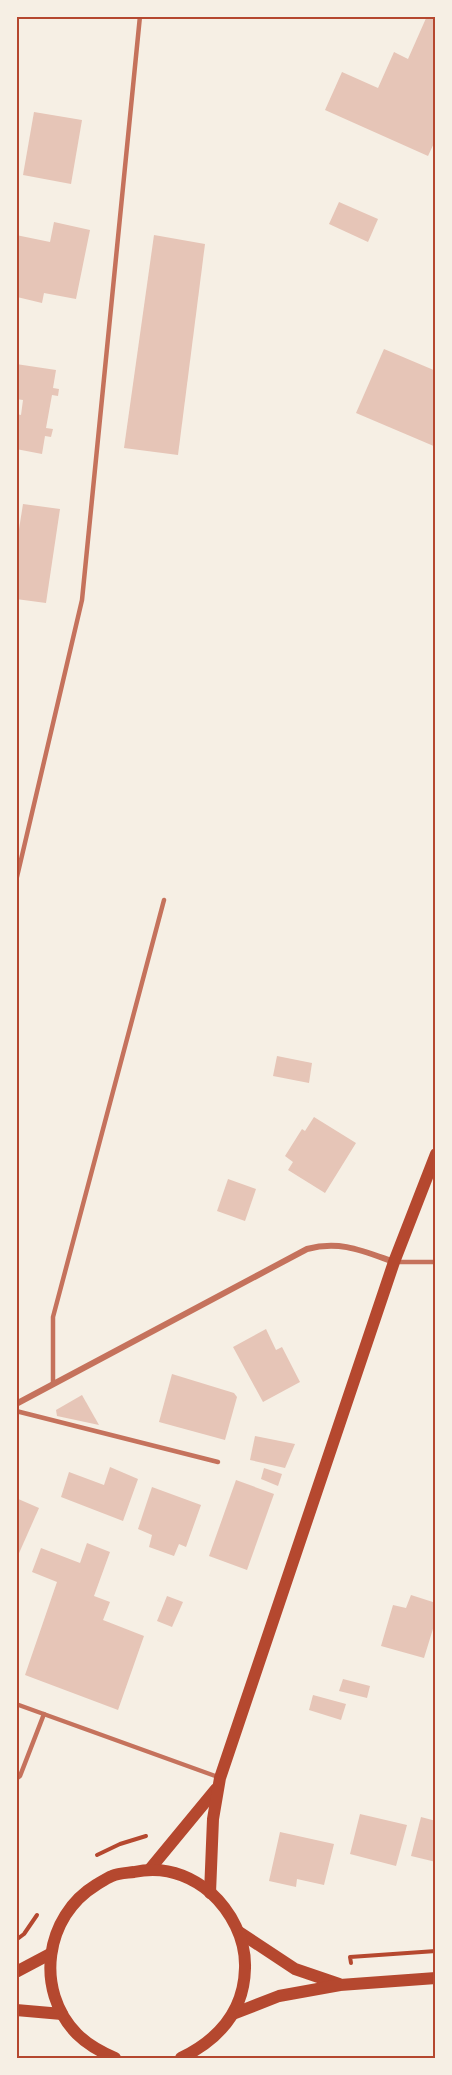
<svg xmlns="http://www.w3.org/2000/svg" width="452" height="2075" viewBox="0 0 452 2075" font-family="'Golos Text',sans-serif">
<rect width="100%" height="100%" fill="#f6efe4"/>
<!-- building -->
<g fill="#e6c5b7">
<polygon points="427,16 436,16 436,139 428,156 325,110 342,72 378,88 394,52 408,59"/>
<polygon points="34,112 82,120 71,184 23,175"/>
<polygon points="339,202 378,219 368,242 329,224"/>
<polygon points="54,222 90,230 76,299 44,293 42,303 17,297 19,288 16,288 16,235 50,242"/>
<polygon points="154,235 205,244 178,455 124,448"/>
<polygon points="384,349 436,371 436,447 356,413"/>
<polygon points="16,364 56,370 53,388 59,389 58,396 52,395 46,428 53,429 51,437 45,436 42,454 16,449 16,414 21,415 23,400 16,399"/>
<polygon points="23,504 60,509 46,603 16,599 16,548"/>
<polygon points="277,1056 312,1063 309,1083 273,1076"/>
<polygon points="314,1117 356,1143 325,1193 288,1170 293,1162 285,1156 302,1129 305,1131"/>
<polygon points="228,1179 256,1189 245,1221 217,1211"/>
<polygon points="266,1329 276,1350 282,1347 300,1382 263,1402 233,1347"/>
<polygon points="172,1374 234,1393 237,1397 225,1440 159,1422"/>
<polygon points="82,1395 99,1425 57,1416 56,1410"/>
<polygon points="255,1436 295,1444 285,1468 250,1460"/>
<polygon points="110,1467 138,1479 123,1521 61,1497 69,1472 104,1485"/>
<polygon points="264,1468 282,1474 278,1486 261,1479"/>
<polygon points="236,1480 274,1494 247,1570 209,1556"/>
<polygon points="152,1487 201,1505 186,1547 179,1544 174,1556 149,1547 152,1535 138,1529"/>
<polygon points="16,1498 39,1508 16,1560"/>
<polygon points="87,1543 110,1552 94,1596 110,1602 103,1620 144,1636 118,1710 25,1675 57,1582 32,1572 41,1548 80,1563"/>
<polygon points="411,1595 436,1603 436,1619 424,1658 381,1646 393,1605 406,1608"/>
<polygon points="167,1596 183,1602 172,1627 157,1621"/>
<polygon points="343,1679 370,1686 367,1698 339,1691"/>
<polygon points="313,1695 346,1704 341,1720 309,1710"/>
<polygon points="360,1814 407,1825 396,1866 350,1854"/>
<polygon points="421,1817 436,1821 436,1862 411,1856"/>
<polygon points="280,1832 334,1844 324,1885 297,1879 296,1887 269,1881"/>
</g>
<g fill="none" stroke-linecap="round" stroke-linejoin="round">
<!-- path -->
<g stroke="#b5482f" stroke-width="4">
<polyline points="97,1855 120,1844 146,1836"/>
<polyline points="16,1940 24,1934 37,1915"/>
<polyline points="351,1963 350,1957 436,1951"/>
</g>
<!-- service -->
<g stroke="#c5725c" stroke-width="4.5">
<polyline points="16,881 82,600 140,16"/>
<polyline points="396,1262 436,1262"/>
<polyline points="53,1384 53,1317 164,900"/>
<polyline points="16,1411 218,1462"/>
<polyline points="16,1704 218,1777"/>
<polyline points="16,1779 20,1776 44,1714"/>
</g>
<!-- minor -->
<path stroke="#c5725c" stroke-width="6" d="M16 1404 307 1249C340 1240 363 1251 394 1262"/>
<!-- secondary -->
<g stroke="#b5482f" stroke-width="12">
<polyline points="150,1869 216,1789"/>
<polyline points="210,1893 213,1819 220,1778 394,1262 436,1154"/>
<polyline points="239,1932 295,1969 339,1984"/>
<polyline points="16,1972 50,1954"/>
<polyline points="16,2010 62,2014"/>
<polyline points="233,2014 279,1996 340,1985 436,1978"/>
<path d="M115 2058C101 2052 88 2045 77 2034 34 1990 45 1916 96 1885 101 1882 107 1878 112 1876 119 1873 127 1873 134 1872 162 1866 188 1874 210 1892 231 1911 246 1939 245 1968 244 2012 218 2040 181 2058"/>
</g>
</g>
<!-- border -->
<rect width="452" height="2075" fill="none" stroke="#f6efe4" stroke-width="36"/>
<rect x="18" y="18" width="416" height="2039" fill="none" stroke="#b5482f" stroke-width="2"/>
</svg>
